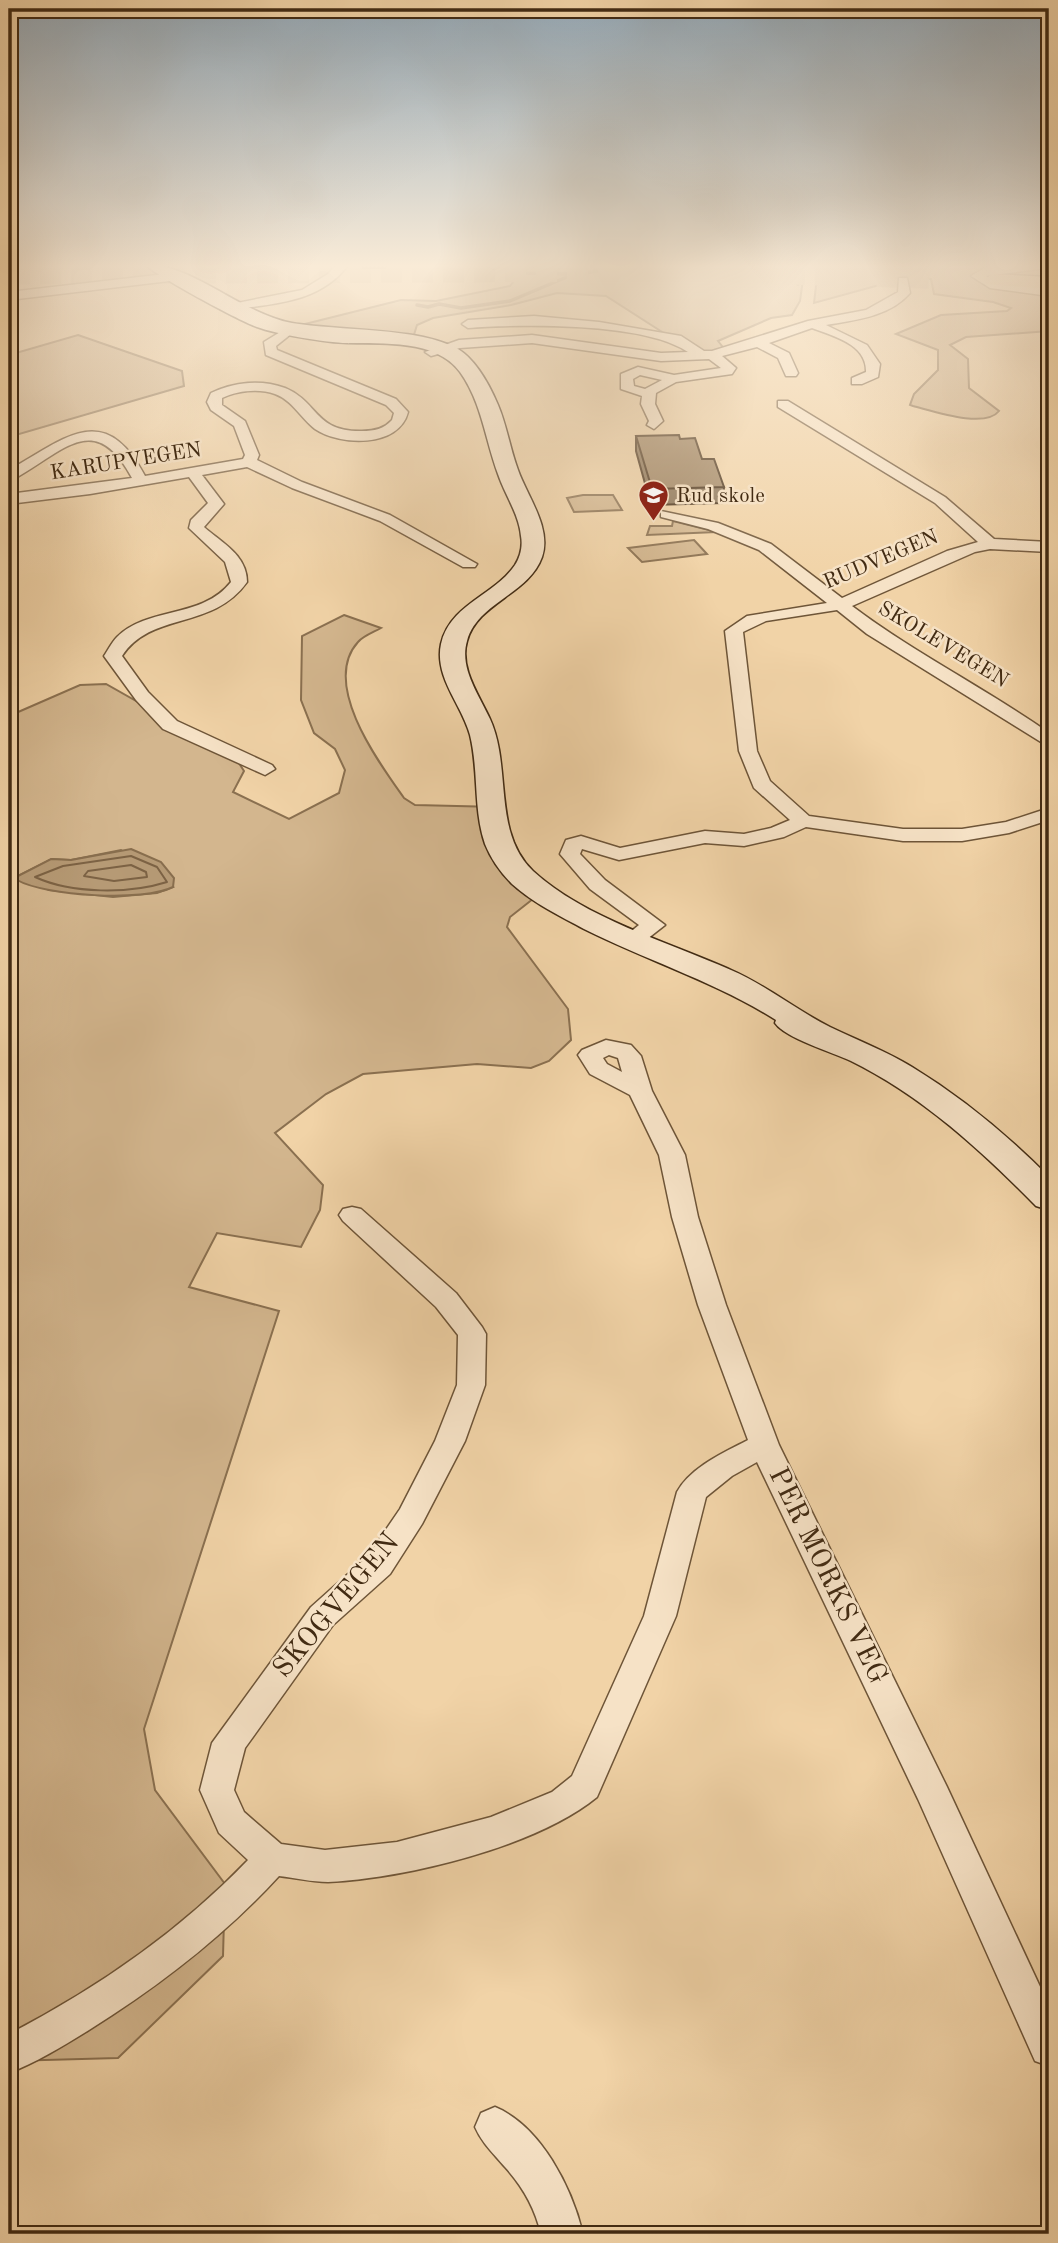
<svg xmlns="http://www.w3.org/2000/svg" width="1058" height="2243" viewBox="0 0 1058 2243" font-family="'Old Standard TT',serif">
<rect width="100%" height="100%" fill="#f1d3a7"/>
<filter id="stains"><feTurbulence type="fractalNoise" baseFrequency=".00286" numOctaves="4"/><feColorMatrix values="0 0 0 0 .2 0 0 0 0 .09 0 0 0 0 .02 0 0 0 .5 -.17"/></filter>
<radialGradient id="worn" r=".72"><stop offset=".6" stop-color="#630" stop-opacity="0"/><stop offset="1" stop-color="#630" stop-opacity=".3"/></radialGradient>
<!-- green -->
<g fill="#d3b68e" stroke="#8a7050" stroke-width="2" fill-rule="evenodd">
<polygon points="538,265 805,265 800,301 792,315 771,318 718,341 726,351 698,355 606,296 557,293 511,305 433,318 417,325 413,338 301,325 401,300 436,301 510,286 513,282 507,277"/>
<path d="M828 265H1046L1049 267V331L966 337 950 345 968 359 969 388 999 411C985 429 933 411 913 406L910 405 914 394 938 370V350L896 334 941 315 1007 311 1011 308 993 302 934 294 931 279 909 278V285L883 284 814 303 818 269Z"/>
<polygon points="78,335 182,371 184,386 9,437 9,355"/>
<polygon points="583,495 613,495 622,510 574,512 567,498"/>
<polygon points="673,521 717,532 647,535 650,526 672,526"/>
<polygon points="694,540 707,554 642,562 628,548"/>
<path d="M344 615 381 628C374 632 363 636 358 642 320 684 380 764 404 798L415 805 498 807 538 895 510 917 507 927 568 1009 571 1040 549 1061 531 1068 477 1064 363 1074 326 1094 275 1133 323 1185 320 1210 301 1247 217 1233 189 1287 279 1311 144 1729 155 1790 225 1884 223 1956 118 2058 9 2061V716L80 685 106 684 235 757 244 771 233 792 289 819 339 793 345 770 335 749 314 733 301 700 302 636ZM121 850 173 887 157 893 113 897 49 890 18 876 52 859 71 860Z"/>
</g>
<!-- water -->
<path fill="#b69a75" stroke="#886e4e" stroke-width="2" d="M131 849 161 862 174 878 173 887C144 902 45 896 17 880L18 876 51 859 71 860Z"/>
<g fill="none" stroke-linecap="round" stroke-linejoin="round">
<!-- shore -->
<g stroke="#7c6244" stroke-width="2">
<path d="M131 856 157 867 167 882C129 894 72 894 35 877L63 866Z"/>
<polygon points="131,865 146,872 147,877 114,881 84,876 88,871"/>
</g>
<!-- stream -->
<g stroke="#886e4e" stroke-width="3.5">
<polyline points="795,265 798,284"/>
<polyline points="513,273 580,274 629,265"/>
<polyline points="417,305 428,307 439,304 461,308 510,301 574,274"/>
</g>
<!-- motorway-tunnel -->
<polyline stroke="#ceb189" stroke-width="21" stroke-dasharray="21 10" stroke-linecap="butt" points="9,274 688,271 992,280"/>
<defs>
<g id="minor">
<path d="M336 265H348C320 303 272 304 228 310L222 306 302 290 328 274Z"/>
<polygon points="485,265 499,265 500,266 494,269"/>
<polygon points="1049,265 1047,268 986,276 997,282 1049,288 1049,296 990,288 971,276 988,266"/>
<polygon points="174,273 178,274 178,280 9,300 9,292"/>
<path d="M899 278H907L910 293C889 317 855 320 826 325L867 345 880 364 878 377 862 384H852V378L866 372C867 344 833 336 812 328L769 343 789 353 798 373 796 376H786L778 358 757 347 722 356 736 368 732 374 676 382 656 393 655 404 663 421 654 429 647 425 649 421 641 404 642 396 621 389V374L638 367 674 375 721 368 709 359 661 361 532 343 460 348 431 356 425 352 459 340 532 335 661 353 688 352C644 322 522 324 468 328L462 324 468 320 534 316 599 322 681 336 704 351H712L808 321 866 310 898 292ZM640 375 662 380 645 389 634 386 633 379Z"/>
<path d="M290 326 296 330 276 346 277 350 396 399 408 412C399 448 340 446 315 429 301 418 292 400 275 394 258 388 237 391 222 398V405L245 421 259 455 257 460 302 482 390 515 477 564 475 567H463L380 521 292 488 247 467 202 475 224 504 204 527C222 543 247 555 247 582 212 631 151 611 122 656L148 692 177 721 272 765 275 769 265 775 163 729 136 700 104 656C108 650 112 642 117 637 149 606 202 619 231 582L225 562 189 528 191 520 208 503 189 477 90 494 9 504V494L132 478C95 409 64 451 14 479L9 480V470C65 439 104 399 145 476L243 459 245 455 234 426 211 410 207 402 211 393C234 382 261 379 285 388 319 402 314 432 362 431 374 431 384 429 392 420L394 413 386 405 266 355 264 342Z"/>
<path d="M778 401H788L945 497 994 539 1049 542V552L990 549 975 552 852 606C914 653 985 688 1049 733V747L867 634 837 610 766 621 743 632 757 751 770 781 809 816 903 829H962L1006 822 1049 808V820L1009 833 962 841H903L806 827 784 837 744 846 705 843 619 860 582 849 580 854 605 880 665 925 642 943H626L623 938 639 925 590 889 560 854 566 840 581 836 620 848 705 831 744 834 771 828 790 820 754 788 739 751 725 631 747 616 827 603 759 550 708 529 661 517V511L718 523 771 544 842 598 947 551 978 542 935 503 778 407Z"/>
<path d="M606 1040 631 1045 641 1056 652 1091 685 1155 698 1217 726 1305 779 1445 947 1787 1049 2006V2066L1035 2061 918 1799 757 1462 732 1476 706 1497 676 1616 597 1797C536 1847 406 1878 328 1882 312 1882 295 1878 279 1876 223 1937 159 1986 89 2030 63 2046 37 2062 9 2073V2034C96 1989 180 1931 248 1860L219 1833 200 1790 212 1743 311 1607 368 1556 400 1509 435 1441 457 1385 458 1335 436 1307 343 1221 339 1215 343 1209 352 1207 361 1209 456 1293 482 1327 486 1334 485 1385 465 1441 422 1524 390 1574 333 1625 245 1748 234 1790 244 1812 281 1844 325 1850 397 1842 491 1817 552 1792 572 1776 644 1616 677 1492C691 1467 723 1453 748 1440L698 1305 672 1217 659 1155 630 1095 590 1074 578 1055 582 1050ZM609 1055 618 1058 622 1072 607 1064 603 1058Z"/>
<path d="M495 2107C541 2126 572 2188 583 2234H541C535 2208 523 2187 505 2167 493 2153 482 2143 475 2127L481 2113Z"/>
</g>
<path id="secondary" d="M146 265C191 263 242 314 292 323 338 331 419 327 458 349 476 360 490 386 498 405 507 426 510 449 518 470 527 496 552 528 542 557 529 594 477 603 467 641 459 668 479 695 490 719 512 767 492 832 533 871 584 918 668 942 731 970 766 985 796 1010 830 1027 857 1040 886 1051 912 1067 963 1098 1008 1136 1049 1177V1210L1036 1206C981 1150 922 1096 851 1061 832 1052 785 1038 775 1023L776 1020C716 982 648 961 584 929 560 916 533 903 512 884 501 873 491 859 485 844 473 809 479 771 470 735 462 705 434 677 441 644 450 604 494 596 515 565 520 557 523 547 521 536 519 514 505 495 498 474 485 439 482 403 460 372 436 339 382 344 347 343 327 343 276 334 257 327 240 321 156 276 146 265Z"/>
<polygon id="trunk" points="992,274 1049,277 1049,289 985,284 983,280"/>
</defs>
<!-- minor casing -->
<use href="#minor" stroke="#6e5538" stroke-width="3"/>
<!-- secondary casing -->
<use href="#secondary" stroke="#422b13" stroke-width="3"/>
<!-- trunk casing -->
<use href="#trunk" stroke="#422b13" stroke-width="3"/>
<!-- minor -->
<use href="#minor" fill="#f6e2c6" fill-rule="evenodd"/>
<!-- secondary -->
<use href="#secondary" fill="#f6e2c6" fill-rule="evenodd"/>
<!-- trunk -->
<use href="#trunk" fill="#f1d3a7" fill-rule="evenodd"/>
</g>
<!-- wall -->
<g fill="#877053" stroke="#422b13" stroke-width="2">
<polygon points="363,265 386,265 385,268 363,268"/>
<polygon points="636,436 680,439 702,459 724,487 723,503 651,505 636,451"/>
</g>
<!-- building -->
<polygon fill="#9d8260" stroke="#422b13" stroke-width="2" points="679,435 680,439 695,438 702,459 714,459 724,487 652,489 636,436"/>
<!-- sky -->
<linearGradient id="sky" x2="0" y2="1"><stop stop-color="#94aaba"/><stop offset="0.46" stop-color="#f9ebd7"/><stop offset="1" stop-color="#f9ebd7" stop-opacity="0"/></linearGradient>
<rect width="1058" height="579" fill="url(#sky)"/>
<!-- icons -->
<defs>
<symbol id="school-pin" viewBox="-11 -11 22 30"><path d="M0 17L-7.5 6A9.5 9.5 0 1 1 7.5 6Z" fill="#8f2418" stroke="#f6e2c6"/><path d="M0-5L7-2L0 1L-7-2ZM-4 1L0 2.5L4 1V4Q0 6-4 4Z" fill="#fff"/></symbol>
</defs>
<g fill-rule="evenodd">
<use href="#school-pin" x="636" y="478" width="35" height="47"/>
</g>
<g text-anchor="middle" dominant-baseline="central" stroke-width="5" stroke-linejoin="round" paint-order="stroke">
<!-- far-street labels -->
<g font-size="21" fill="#422b13" stroke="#f6e2c6">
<text transform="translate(126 462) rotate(-9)">KARUPVEGEN</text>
<text transform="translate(881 560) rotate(-23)">RUDVEGEN</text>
<text transform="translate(943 645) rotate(31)">SKOLEVEGEN</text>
</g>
<!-- far-poi labels -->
<g font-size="21" fill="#422b13" stroke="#f6e2c6" text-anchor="start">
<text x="676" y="496">Rud skole</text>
</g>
<!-- near-street labels -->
<g font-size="28" fill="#422b13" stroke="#f6e2c6">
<text transform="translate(827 1576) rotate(64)">PER MORKS VEG</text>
<text transform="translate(337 1606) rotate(-50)">SKOGVEGEN</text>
</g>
</g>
<!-- margin -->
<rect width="1058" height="2243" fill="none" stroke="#f1d3a7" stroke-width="35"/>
<rect x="10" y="10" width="1037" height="2222" fill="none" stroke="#422b13" stroke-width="3.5"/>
<rect x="18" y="18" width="1023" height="2208" fill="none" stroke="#422b13" stroke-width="2"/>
<rect width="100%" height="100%" filter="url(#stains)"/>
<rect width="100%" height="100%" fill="url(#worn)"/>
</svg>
